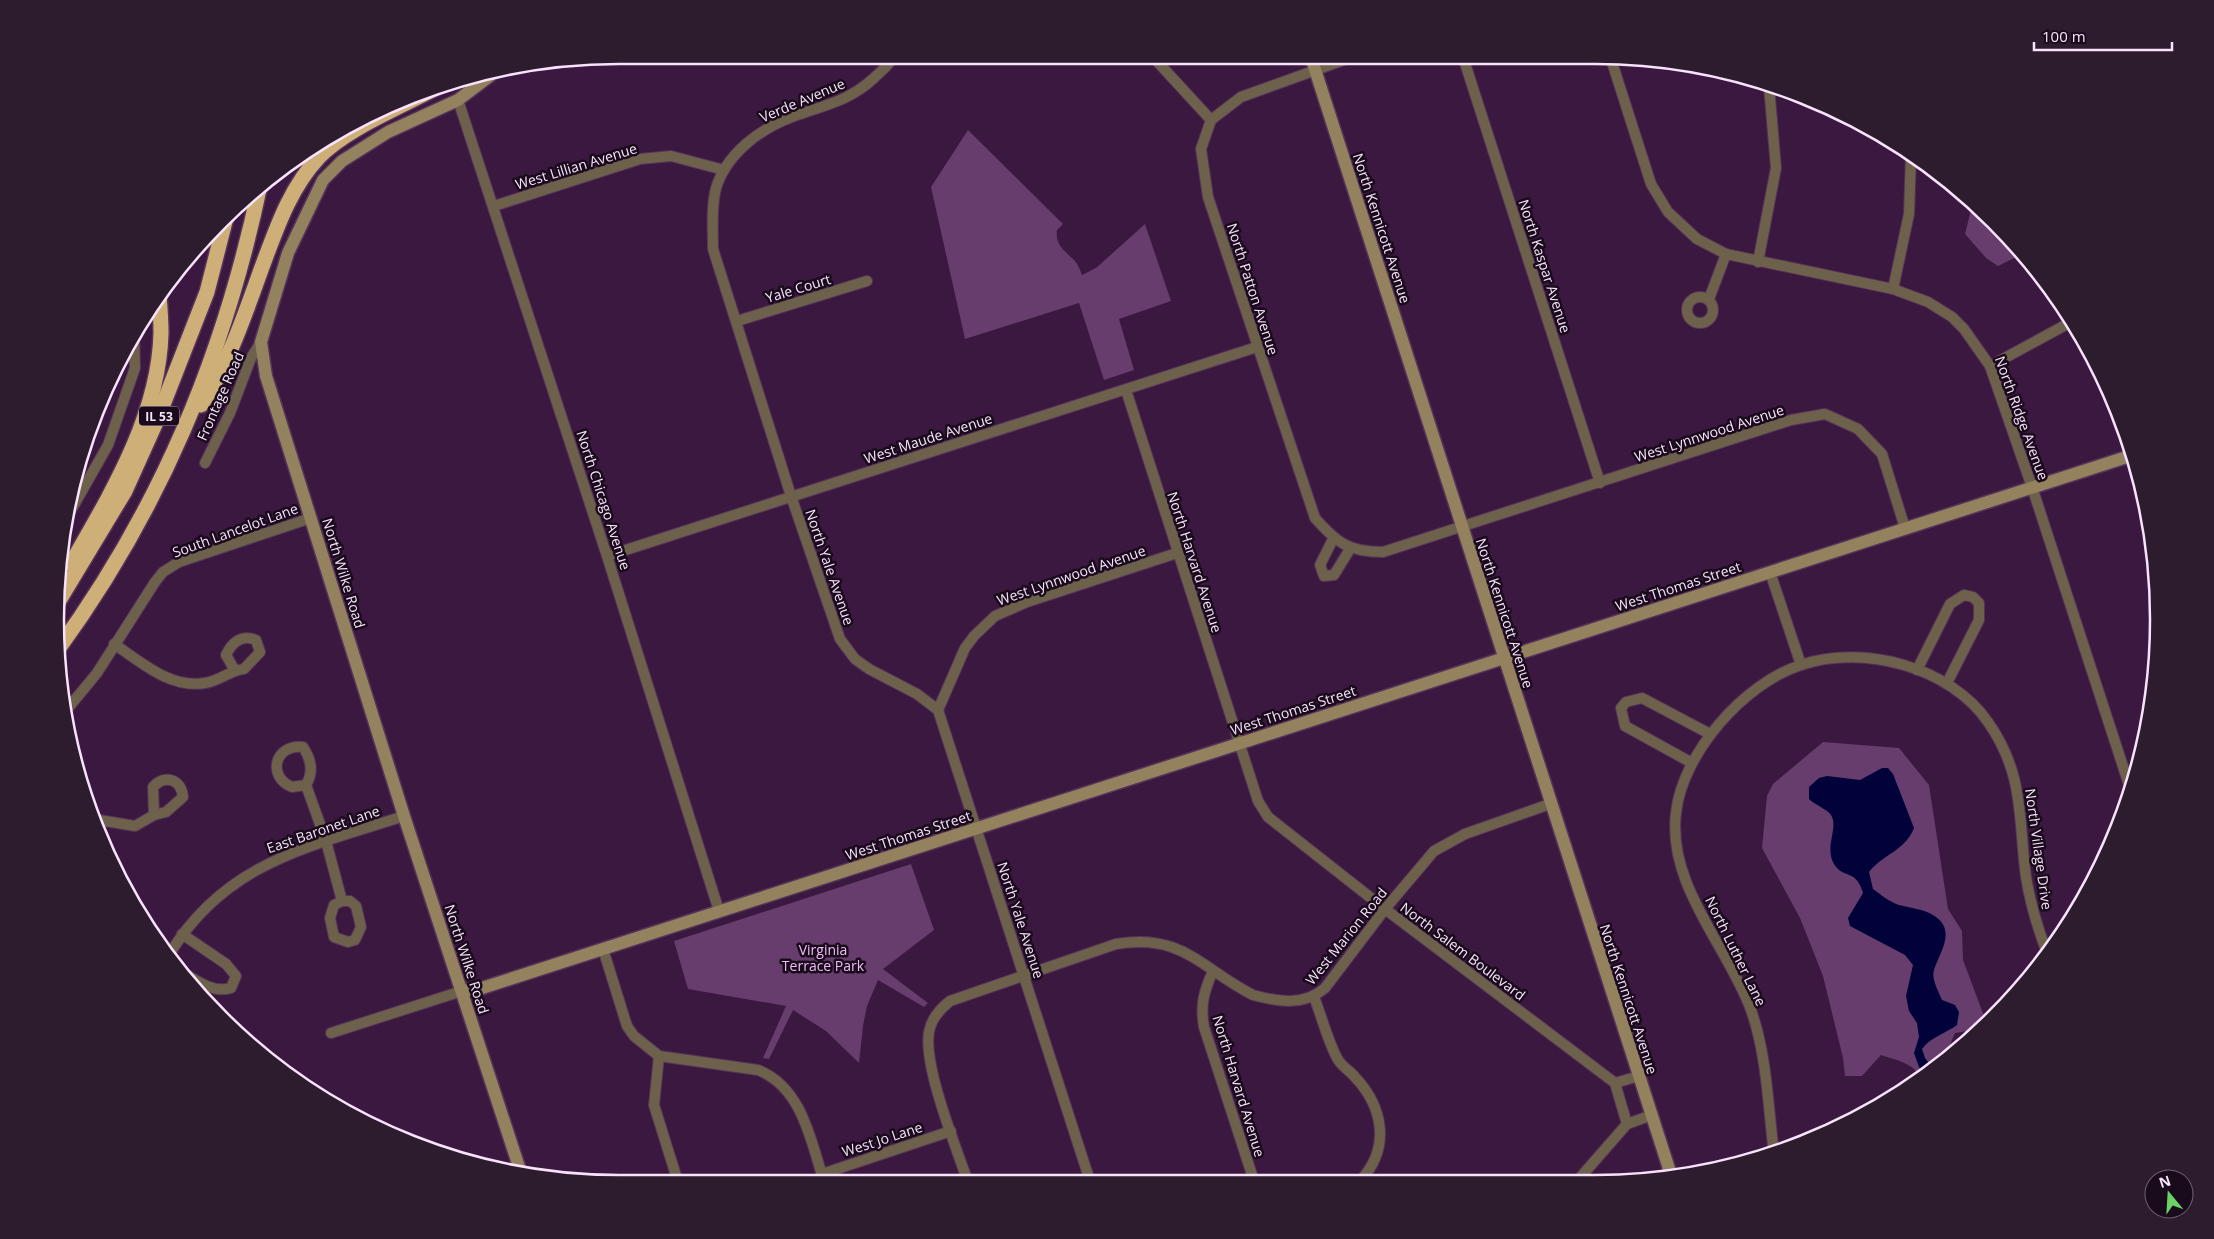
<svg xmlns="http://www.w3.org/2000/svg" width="2214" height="1239" viewBox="0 0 2214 1239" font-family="'Open Sans',sans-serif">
<rect width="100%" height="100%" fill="#3b1840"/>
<!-- green -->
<g fill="#663d6c">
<path d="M968 130 1063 224 1057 230C1055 245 1064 250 1074 260 1078 264 1080 270 1082 275L1096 268 1145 224 1171 301 1119 319 1134 370 1104 380 1079 303 965 339 931 187Z"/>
<polygon points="1973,202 2022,254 1998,266 1986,258 1965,234"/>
<path d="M1823 742 1899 748 1929 785 1948 909 1962 931 1963 960 1987 1024 1981 1029 1955 1033 1944 1059 1920 1079C1916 1063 1895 1060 1881 1055L1862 1076H1845L1843 1058 1823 976 1800 918 1762 848 1767 796 1773 784Z"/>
<polygon points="911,864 934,930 883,969 928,1003 924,1007 878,980 867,1006 863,1026 859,1063 826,1031 793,1010 769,1059 763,1058 786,1006 688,989 674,941"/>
</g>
<!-- water -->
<path fill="#000239" d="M1882 768H1888L1893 774 1914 828C1905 851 1883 854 1869 872L1873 889C1881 895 1890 902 1899 905 1911 908 1923 909 1933 915 1958 930 1939 953 1934 970 1931 979 1939 992 1942 1000L1955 1005 1959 1012 1957 1025C1946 1033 1929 1038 1922 1049L1925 1058 1933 1068 1927 1074 1919 1067 1914 1053 1919 1037 1917 1023 1909 1011 1906 996 1913 965 1905 955 1850 926 1848 918 1863 893C1856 868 1844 880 1834 864 1824 847 1839 827 1831 815 1827 809 1815 805 1809 799V787L1819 778 1827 776 1860 780Z"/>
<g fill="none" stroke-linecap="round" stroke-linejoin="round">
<defs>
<g id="street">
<polyline points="1610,56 1651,184 1668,212 1697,239 1726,254 1893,289 1928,302 1952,317 1964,329 1990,366 2032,487 2131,791"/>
<path d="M1352 57 1241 97 1211 120 1201 149 1208 197 1315 518C1337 543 1349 552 1383 552L1791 420 1825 414 1858 429 1882 454 1905 528"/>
<polyline points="1463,57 1600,483"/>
<polyline points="1154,58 1211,120"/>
<path d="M892 59C888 66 880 72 874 78 848 102 824 105 792 117 760 129 727 153 716 188 711 207 713 229 713 249L791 496 840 639 855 659 869 669 917 694 938 710 1090 1181"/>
<polyline points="458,100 607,556 719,911"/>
<polyline points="494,206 640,159 671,156 724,170"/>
<polyline points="1758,262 1776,168 1769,86"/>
<polyline points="1893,289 1909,214 1911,155"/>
<circle cx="1700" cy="310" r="13"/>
<polyline points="1709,299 1726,254"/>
<polyline points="737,321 867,281"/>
<polyline points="1990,366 2071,322"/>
<polyline points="1126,390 1258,801 1268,817 1385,909 1615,1083 1639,1076"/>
<polyline points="205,463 230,413 251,358 261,342"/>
<polyline points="65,521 108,445 135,368 134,334"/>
<polyline points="1333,539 1320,565 1324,576 1334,575 1350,549"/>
<polyline points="607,556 1257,347"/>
<polyline points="1770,572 1801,665"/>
<path d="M114 644C141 662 170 689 205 683 220 681 230 670 244 669L260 652 256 640C242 634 232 642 226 655L234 669"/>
<polyline points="1917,670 1950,604 1964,595 1973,597 1979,603 1979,620 1947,683"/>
<polyline points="938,710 965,648 974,636 995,616 1027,602 1177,553"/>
<polyline points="64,713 97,673 155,582 163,572 179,562 311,518"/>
<polyline points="1692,763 1625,726 1621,708 1626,702 1642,698 1710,734"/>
<path d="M306 785 292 787C267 777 274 744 303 747 311 759 314 772 306 785L326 841 342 901"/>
<path d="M93 819 135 826 154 815 166 812 183 797C181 779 165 774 153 787L154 815"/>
<polygon points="342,901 350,901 356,906 361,927 355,940 348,942 334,937 330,918 334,905"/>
<path d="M603 949 627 1026 634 1036 659 1056 758 1070C802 1087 811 1141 824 1182"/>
<path d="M169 955C225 862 309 847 404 816"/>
<path d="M179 970C195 979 212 994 231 988L236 976 226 964 182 934"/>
<path d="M1213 971C1204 991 1200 1005 1204 1027L1254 1181"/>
<path d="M1314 997C1322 1017 1327 1039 1337 1058 1341 1066 1350 1071 1355 1077 1384 1108 1390 1148 1361 1180"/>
<polyline points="331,1033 462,991"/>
<polyline points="659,1056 654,1105 678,1182"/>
<polyline points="1615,1083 1627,1124"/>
<path d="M1774 1154C1768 1106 1767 1055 1751 1010 1728 947 1667 885 1676 813 1682 754 1744 683 1801 665 1864 644 1950 667 1988 722 2025 775 2018 818 2026 877 2030 902 2037 926 2046 950"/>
<polyline points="822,1174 951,1131"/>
<polyline points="1578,1180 1627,1124 1652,1115"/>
<path d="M968 1182C956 1147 923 1066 929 1032 931 1019 940 1009 950 1001L1116 944C1183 933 1200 968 1253 995 1279 1002 1304 1006 1325 988L1385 909 1434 851 1465 834 1550 804"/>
</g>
<g id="secondary">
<polyline points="1311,57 1672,1178"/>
<polyline points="495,72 458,100 388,132 342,161 323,180 288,253 261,342 266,376 404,816 521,1173"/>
<polyline points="462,991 479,989 2133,455"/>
</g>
<g id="highway">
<path d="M201 405C229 363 245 314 262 267 277 227 290 188 319 157 346 128 408 104 443 84"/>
<path d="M71 564C111 494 159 416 161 333 161 320 160 307 159 295"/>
<polyline points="58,602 125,491 157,420 207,292 227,214"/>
<path d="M56 652C160 510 224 357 260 185"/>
</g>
</defs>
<!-- street casing -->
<use href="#street" stroke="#56345a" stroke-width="12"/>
<!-- secondary casing -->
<use href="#secondary" stroke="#56345a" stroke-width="15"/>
<!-- highway casing -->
<use href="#highway" stroke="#56345a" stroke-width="18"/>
<!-- street -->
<use href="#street" stroke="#6d614b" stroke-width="10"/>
<!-- secondary -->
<use href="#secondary" stroke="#94815d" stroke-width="12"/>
<!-- highway -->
<use href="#highway" stroke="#cdaf77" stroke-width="15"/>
</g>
<g text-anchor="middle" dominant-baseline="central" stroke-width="5" stroke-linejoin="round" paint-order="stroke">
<!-- shield labels -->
<rect fill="#1a0b1c" stroke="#b6a2b9" stroke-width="1" x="139" y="406.5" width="40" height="19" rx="4"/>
<g font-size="12" font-weight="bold" fill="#f9e3fc">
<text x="159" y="416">IL 53</text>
</g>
<!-- street labels -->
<g font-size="14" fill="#f9e3fc" stroke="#1a0b1c">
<text transform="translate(802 100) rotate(-23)">Verde Avenue</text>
<text transform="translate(576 166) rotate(-17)">West Lillian Avenue</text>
<text transform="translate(1382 228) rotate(72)">North Kennicott Avenue</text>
<text transform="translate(1545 266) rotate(72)">North Kaspar Avenue</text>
<text transform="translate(798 288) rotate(-17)">Yale Court</text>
<text transform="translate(1253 289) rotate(72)">North Patton Avenue</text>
<text transform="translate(220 396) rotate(-66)">Frontage Road</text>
<text transform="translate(2022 418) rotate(70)">North Ridge Avenue</text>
<text transform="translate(1709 433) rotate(-18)">West Lynnwood Avenue</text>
<text transform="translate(928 438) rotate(-18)">West Maude Avenue</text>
<text transform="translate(604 500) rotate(72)">North Chicago Avenue</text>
<text transform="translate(235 530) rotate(-20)">South Lancelot Lane</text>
<text transform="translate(1195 562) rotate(72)">North Harvard Avenue</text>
<text transform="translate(830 567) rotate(71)">North Yale Avenue</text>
<text transform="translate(344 573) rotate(73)">North Wilke Road</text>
<text transform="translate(1071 575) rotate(-19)">West Lynnwood Avenue</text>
<text transform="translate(1678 586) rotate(-18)">West Thomas Street</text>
<text transform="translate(1505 613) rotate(72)">North Kennicott Avenue</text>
<text transform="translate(1293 710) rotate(-18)">West Thomas Street</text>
<text transform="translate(323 829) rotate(-19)">East Baronet Lane</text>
<text transform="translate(908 835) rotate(-18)">West Thomas Street</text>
<text transform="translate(2039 849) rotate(82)">North Village Drive</text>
<text transform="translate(1021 920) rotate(72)">North Yale Avenue</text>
<text transform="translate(1346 936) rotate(-51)">West Marion Road</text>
<text transform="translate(1463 951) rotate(37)">North Salem Boulevard</text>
<text transform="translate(1736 951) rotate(64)">North Luther Lane</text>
<text transform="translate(467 959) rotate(72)">North Wilke Road</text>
<text transform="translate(1629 999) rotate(72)">North Kennicott Avenue</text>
<text transform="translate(1239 1086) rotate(73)">North Harvard Avenue</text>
<text transform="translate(882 1139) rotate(-18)">West Jo Lane</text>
</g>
<!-- park labels -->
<g font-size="14" fill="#f0bcf7" stroke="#1a0b1c">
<text x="823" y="949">Virginia<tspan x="823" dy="16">Terrace Park</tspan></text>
</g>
</g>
<!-- crop -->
<path d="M0 0H2214V1239H0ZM619 64H1595A555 555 0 0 1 2150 619V620A555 555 0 0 1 1595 1175H619A555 555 0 0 1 64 620V619A555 555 0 0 1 619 64Z" fill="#2c1c2e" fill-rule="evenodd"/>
<path fill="none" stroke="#f9e3fc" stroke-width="2.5" d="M619 64H1595A555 555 0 0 1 2150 619V620A555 555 0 0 1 1595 1175H619A555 555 0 0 1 64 620V619A555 555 0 0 1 619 64Z"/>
<!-- north arrow -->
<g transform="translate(2169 1194) rotate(342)"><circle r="24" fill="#1a0b1c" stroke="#736176"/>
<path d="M0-4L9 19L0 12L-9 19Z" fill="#6ad363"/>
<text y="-8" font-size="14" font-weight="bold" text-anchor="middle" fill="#f9e3fc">N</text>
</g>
<!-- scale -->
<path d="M2034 42v8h138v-8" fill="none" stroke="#f9e3fc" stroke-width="2.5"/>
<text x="2042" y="42" font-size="15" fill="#f9e3fc" stroke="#1a0b1c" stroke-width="4" paint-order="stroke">100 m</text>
</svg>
